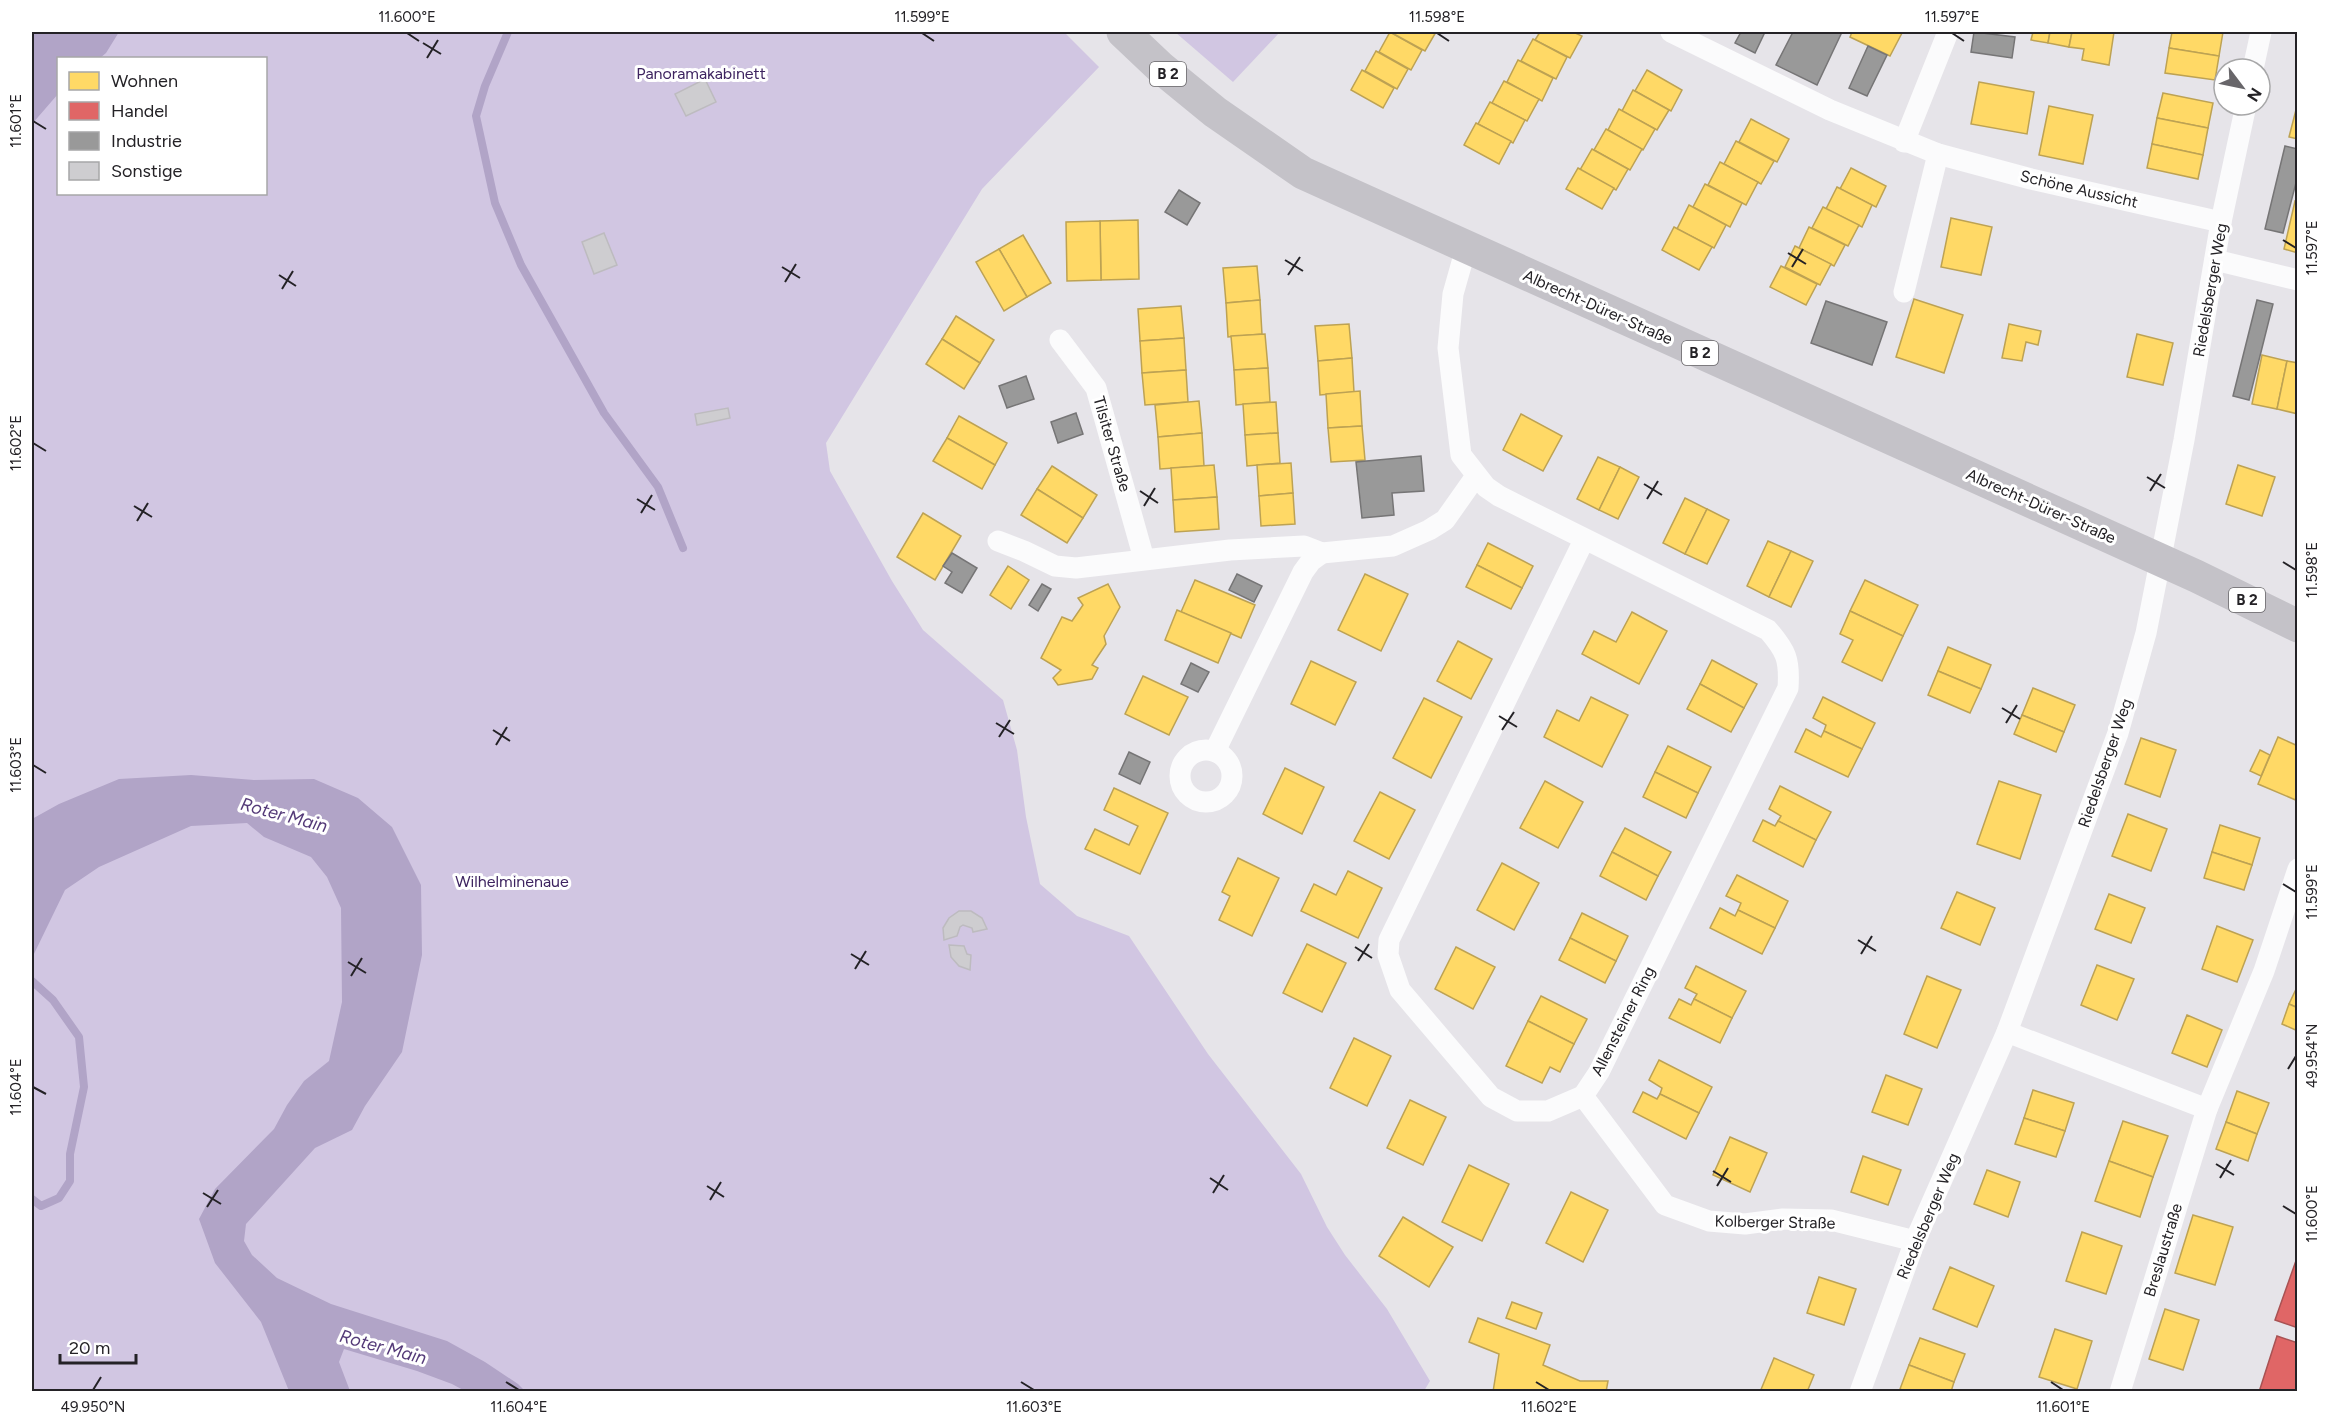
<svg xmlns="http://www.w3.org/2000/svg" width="2329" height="1423" viewBox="0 0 2329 1423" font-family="Figtree,sans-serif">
<rect width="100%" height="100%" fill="#e6e4e9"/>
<!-- green -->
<g fill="#d1c6e2" fill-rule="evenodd">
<path d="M32 32H1064L1099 67 982 189 826 443 830 471 892 581 923 630 1003 700 1017 750 1026 817 1040 884 1077 916 1129 936 1208 1054 1301 1174 1327 1227 1345 1255 1387 1309 1430 1381 1424 1391H32ZM58 58H266V194H58Z"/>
<polygon points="1175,32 1280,32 1233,82"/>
</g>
<!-- water -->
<g fill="#b1a4c7">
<polygon points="32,32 119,32 106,53 100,58 58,58 58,94 32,124"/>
<polygon points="191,775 254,780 314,779 358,798 392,827 421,885 422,955 402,1052 365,1106 352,1130 315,1148 246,1224 244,1241 252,1255 277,1278 331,1304 447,1341 485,1362 518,1384 525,1391 465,1391 452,1384 417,1371 344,1349 339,1362 350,1391 289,1391 261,1322 215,1263 199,1219 215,1189 274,1129 287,1105 304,1081 329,1061 342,1002 341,908 327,877 311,857 264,837 247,823 191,826 99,867 65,890 32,958 32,819 59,804 119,779"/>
</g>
<!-- homes -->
<g fill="#ffd966" stroke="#bda253" stroke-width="1.5">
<polygon points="1390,32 1422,50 1411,70 1379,52"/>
<polygon points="1393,32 1436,32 1425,51 1392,33"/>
<polygon points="1540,32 1573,32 1582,36 1570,58 1535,40"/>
<polygon points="1852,32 1898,32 1902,33 1890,56 1850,37"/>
<polygon points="2033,32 2050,32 2048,43 2031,40"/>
<polygon points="2050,32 2072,32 2069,47 2048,43"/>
<polygon points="2072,32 2114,32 2109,65 2082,60 2084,49 2069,47"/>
<polygon points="2172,32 2223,32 2219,56 2169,48"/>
<polygon points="1533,39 1567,57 1556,79 1521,61"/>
<polygon points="2169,48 2219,56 2215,80 2165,73"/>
<polygon points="1376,51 1408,69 1397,89 1365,71"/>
<polygon points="1518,60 1553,78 1542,101 1507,82"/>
<polygon points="1362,70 1394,88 1383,108 1351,90"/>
<polygon points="1647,70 1682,90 1671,111 1635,91"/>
<polygon points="1504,81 1539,99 1527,121 1492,103"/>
<polygon points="1979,82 2034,92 2027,134 1971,124"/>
<polygon points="1633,90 1669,110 1657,130 1622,111"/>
<polygon points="2163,93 2213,103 2208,128 2157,118"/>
<polygon points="1490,102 1525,120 1513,143 1478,124"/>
<polygon points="2298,102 2298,139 2289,137"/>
<polygon points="2049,106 2093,115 2083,164 2039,155"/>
<polygon points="1619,109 1655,129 1643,150 1608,130"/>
<polygon points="2157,118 2208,128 2203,155 2152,144"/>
<polygon points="1751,119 1789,139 1777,162 1739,142"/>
<polygon points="1476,123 1511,141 1499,164 1464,145"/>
<polygon points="1606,129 1642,149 1630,170 1594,150"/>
<polygon points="1736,141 1774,161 1761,184 1724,164"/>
<polygon points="2152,144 2203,155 2198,179 2147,168"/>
<polygon points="1592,149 1628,169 1616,190 1580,170"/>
<polygon points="1720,162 1758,182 1746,205 1708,185"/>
<polygon points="1578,168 1614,188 1602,209 1566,189"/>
<polygon points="1851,168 1886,186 1876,207 1840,189"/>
<polygon points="1705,184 1742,203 1730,227 1693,207"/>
<polygon points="1837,187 1872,205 1862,227 1826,209"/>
<polygon points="2295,201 2298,202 2298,253 2284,249"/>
<polygon points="1689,205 1726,225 1714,248 1677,229"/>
<polygon points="1823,207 1859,225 1848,246 1812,228"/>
<polygon points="1951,218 1992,227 1981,275 1941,267"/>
<polygon points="1138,220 1139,279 1101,280 1100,221"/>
<polygon points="1100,221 1101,280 1067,281 1066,222"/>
<polygon points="1674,227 1712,247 1699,270 1662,250"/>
<polygon points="1809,227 1845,245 1834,266 1799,248"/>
<polygon points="1023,235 1051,283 1027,297 999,249"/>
<polygon points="1795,246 1831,264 1820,285 1785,267"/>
<polygon points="999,249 1027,297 1004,311 976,262"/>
<polygon points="1257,266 1260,300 1226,303 1223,268"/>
<polygon points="1781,266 1817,284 1806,305 1770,287"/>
<polygon points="1914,299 1963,315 1944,373 1896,357"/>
<polygon points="1260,300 1262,334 1228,337 1226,303"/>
<polygon points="1181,306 1184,338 1140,341 1138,309"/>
<polygon points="956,316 994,340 980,363 942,339"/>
<polygon points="1349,324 1352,358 1318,361 1315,326"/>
<polygon points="2009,324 2041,331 2038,345 2026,342 2022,361 2002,358"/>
<polygon points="1265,334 1268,368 1234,370 1231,336"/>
<polygon points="2137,334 2173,343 2163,385 2127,377"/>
<polygon points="1184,338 1186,370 1142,373 1140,341"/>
<polygon points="942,339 980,363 964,389 926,364"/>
<polygon points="2262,355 2287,361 2277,409 2252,404"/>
<polygon points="1352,358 1354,392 1320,395 1318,361"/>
<polygon points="2287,361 2298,363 2298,414 2277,409"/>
<polygon points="1268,368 1270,402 1236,405 1234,370"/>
<polygon points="1186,370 1188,402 1145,405 1142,373"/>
<polygon points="1360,391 1362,426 1328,428 1326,394"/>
<polygon points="1199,401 1202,433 1158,437 1155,405"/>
<polygon points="1276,402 1278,433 1245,435 1243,404"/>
<polygon points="1521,414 1562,436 1543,471 1503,450"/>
<polygon points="959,416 1007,443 995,465 947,438"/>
<polygon points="1362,426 1365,460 1331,462 1328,428"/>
<polygon points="1202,433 1204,466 1160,469 1158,437"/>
<polygon points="1278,433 1280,463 1247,466 1245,435"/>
<polygon points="947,438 995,465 982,489 933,461"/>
<polygon points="1598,457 1620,467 1599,510 1577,499"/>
<polygon points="1291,463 1293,493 1259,496 1257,465"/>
<polygon points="1214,465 1217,497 1173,500 1171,468"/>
<polygon points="2238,465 2275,477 2262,516 2226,504"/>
<polygon points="1052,466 1097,495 1083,518 1037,489"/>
<polygon points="1620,467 1639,477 1618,519 1599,510"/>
<polygon points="1037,489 1083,518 1067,543 1021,515"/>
<polygon points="1293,493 1295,524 1261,526 1259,496"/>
<polygon points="1217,497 1219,529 1175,532 1173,500"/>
<polygon points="1685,498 1707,509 1685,554 1663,543"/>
<polygon points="1707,509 1729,520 1707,564 1685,554"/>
<polygon points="923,513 961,536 935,580 897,557"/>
<polygon points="1768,541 1791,551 1769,597 1747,586"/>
<polygon points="1488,543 1533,566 1522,588 1477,565"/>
<polygon points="1791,551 1813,561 1791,607 1769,597"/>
<polygon points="1477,565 1522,588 1511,609 1466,587"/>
<polygon points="1008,566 1029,580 1011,609 990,595"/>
<polygon points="1365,574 1408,594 1381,651 1338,630"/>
<polygon points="1195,580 1255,605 1241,638 1181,612"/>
<polygon points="1865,580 1918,605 1903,636 1850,611"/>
<polygon points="1108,584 1120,607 1104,636 1106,644 1092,665 1098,668 1092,679 1058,685 1053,678 1061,670 1041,658 1062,617 1072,621 1083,605 1078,598"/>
<polygon points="1177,610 1231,633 1218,663 1165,640"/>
<polygon points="1850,611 1903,636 1882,681 1842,662 1853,640 1840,634"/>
<polygon points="1632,612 1667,631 1639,684 1582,654 1594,631 1616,642"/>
<polygon points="1458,641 1492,659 1471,699 1437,681"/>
<polygon points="1948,647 1991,665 1981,689 1938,671"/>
<polygon points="1712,660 1757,684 1744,708 1700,684"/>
<polygon points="1311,661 1356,682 1335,725 1291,704"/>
<polygon points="1938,671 1981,689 1970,713 1928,695"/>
<polygon points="1143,676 1188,697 1169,735 1125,714"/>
<polygon points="1700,684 1744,708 1731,732 1687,709"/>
<polygon points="2033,688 2075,705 2064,732 2022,715"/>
<polygon points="1591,697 1628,715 1602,767 1544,737 1557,710 1579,721"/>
<polygon points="1823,697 1875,723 1862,749 1824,731 1826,725 1813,718"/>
<polygon points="1424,698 1462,717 1431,778 1393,758"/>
<polygon points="2022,715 2064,732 2056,752 2014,734"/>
<polygon points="1806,729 1821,737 1824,731 1862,749 1848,777 1795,752"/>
<polygon points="2278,737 2298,746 2298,801 2258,784"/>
<polygon points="2141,738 2176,750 2160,797 2125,784"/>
<polygon points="1668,746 1711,767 1698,793 1655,772"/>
<polygon points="2260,750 2270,755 2261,776 2250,771"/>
<polygon points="1285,768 1324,787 1302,834 1263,814"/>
<polygon points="1655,772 1698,793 1686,818 1643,797"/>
<polygon points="1545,781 1583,802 1558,848 1520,828"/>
<polygon points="1999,781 2041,795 2020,859 1977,844"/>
<polygon points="1780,786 1831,812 1816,840 1778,821 1781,816 1769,809"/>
<polygon points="1114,788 1168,813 1140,874 1085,849 1095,829 1129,845 1138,826 1104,810"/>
<polygon points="1380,792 1415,810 1389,859 1354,841"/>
<polygon points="2128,814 2167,829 2151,871 2112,856"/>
<polygon points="1763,820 1775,826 1778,821 1816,840 1803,867 1753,841"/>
<polygon points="2220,825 2260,838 2252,865 2212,852"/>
<polygon points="1625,828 1671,852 1658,876 1612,852"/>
<polygon points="1612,852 1658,876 1646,900 1600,876"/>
<polygon points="2212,852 2252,865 2244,890 2204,878"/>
<polygon points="1238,858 1279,878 1252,936 1219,920 1230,896 1222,892"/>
<polygon points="1502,863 1539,883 1514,930 1477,910"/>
<polygon points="1348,871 1382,888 1358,938 1301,911 1314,884 1336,895"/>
<polygon points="1737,875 1788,901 1775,928 1738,910 1741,903 1726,896"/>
<polygon points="1957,892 1995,908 1980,945 1941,928"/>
<polygon points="2109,894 2145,908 2131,943 2095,929"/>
<polygon points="1720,908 1735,916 1738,910 1775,928 1762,954 1710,928"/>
<polygon points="1582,913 1628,936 1616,961 1570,938"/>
<polygon points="2217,926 2253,940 2237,982 2202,969"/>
<polygon points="1570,938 1616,961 1605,983 1559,960"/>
<polygon points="1307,944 1346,963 1322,1012 1283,993"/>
<polygon points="1456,947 1495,967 1473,1009 1435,989"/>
<polygon points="2097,965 2134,979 2117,1020 2081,1005"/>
<polygon points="1696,966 1746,991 1732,1018 1694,999 1697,994 1685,988"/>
<polygon points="1927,976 1961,990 1937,1048 1904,1034"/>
<polygon points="2298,985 2298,1008 2289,1004"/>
<polygon points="1541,996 1587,1019 1574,1044 1528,1021"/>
<polygon points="1679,999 1691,1005 1694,999 1732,1018 1720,1043 1669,1018"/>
<polygon points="2289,1004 2298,1008 2298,1031 2282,1024"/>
<polygon points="2187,1015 2222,1030 2207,1067 2172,1053"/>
<polygon points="1528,1021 1574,1044 1560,1072 1550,1067 1542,1083 1506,1066"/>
<polygon points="1354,1038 1391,1056 1367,1106 1330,1088"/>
<polygon points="1659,1060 1712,1087 1699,1113 1660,1094 1662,1088 1649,1080"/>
<polygon points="1886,1075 1922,1089 1908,1125 1872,1112"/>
<polygon points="2033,1090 2074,1103 2065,1131 2024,1118"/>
<polygon points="2237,1091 2269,1103 2257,1134 2226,1122"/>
<polygon points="1643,1092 1657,1099 1660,1094 1699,1113 1686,1139 1633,1112"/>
<polygon points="1410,1100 1446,1117 1423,1165 1387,1148"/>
<polygon points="2024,1118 2065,1131 2056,1157 2015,1144"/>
<polygon points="2123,1121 2168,1136 2153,1177 2109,1161"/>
<polygon points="2226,1122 2257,1134 2248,1161 2216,1149"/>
<polygon points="1730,1137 1767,1153 1750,1192 1713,1175"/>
<polygon points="1863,1156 1901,1170 1888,1205 1851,1192"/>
<polygon points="2109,1161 2153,1177 2140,1217 2095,1201"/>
<polygon points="1469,1165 1509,1184 1482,1241 1442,1222"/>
<polygon points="1987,1170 2020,1182 2008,1217 1974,1204"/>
<polygon points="1571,1192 1608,1210 1583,1262 1546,1243"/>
<polygon points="2193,1215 2233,1227 2215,1285 2175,1273"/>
<polygon points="1403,1217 1453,1247 1429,1287 1379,1256"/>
<polygon points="2082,1232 2122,1246 2106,1294 2066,1281"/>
<polygon points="1950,1267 1994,1286 1977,1327 1933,1309"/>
<polygon points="1819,1277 1856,1289 1844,1325 1807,1313"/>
<polygon points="1512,1302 1542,1313 1536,1329 1506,1318"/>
<polygon points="2165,1309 2199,1320 2183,1370 2149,1359"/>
<polygon points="1478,1318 1550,1345 1543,1365 1580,1381 1608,1381 1606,1392 1493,1392 1499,1354 1469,1342"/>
<polygon points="2055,1329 2092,1341 2077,1389 2039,1377"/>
<polygon points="1920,1338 1965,1354 1954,1382 1909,1365"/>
<polygon points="1774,1358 1814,1375 1807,1392 1760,1392"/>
<polygon points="1909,1365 1954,1382 1951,1392 1907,1392 1900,1389"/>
</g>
<!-- shops -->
<g fill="#e06666" stroke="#a85253" stroke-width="1.5">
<polygon points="2298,1255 2298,1328 2275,1320"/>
<polygon points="2277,1336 2298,1343 2298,1392 2259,1392"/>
</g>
<!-- industry -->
<g fill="#999" stroke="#767576" stroke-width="1.5">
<polygon points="1741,32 1765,32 1755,53 1735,43"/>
<polygon points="1793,32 1842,32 1817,85 1776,65"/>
<polygon points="1974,32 2015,37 2012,58 1971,52"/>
<polygon points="1868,46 1887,55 1867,96 1849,88"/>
<polygon points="2285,146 2298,149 2298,175 2283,233 2265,229"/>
<polygon points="1179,190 1200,203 1187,225 1165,212"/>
<polygon points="2257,300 2273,304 2249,400 2233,396"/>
<polygon points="1826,301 1887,322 1872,365 1811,343"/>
<polygon points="1026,376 1034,399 1007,408 999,386"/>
<polygon points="1076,413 1083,434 1058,443 1051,422"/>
<polygon points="1421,456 1424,491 1392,493 1394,515 1362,518 1356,462"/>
<polygon points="952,553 977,568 962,593 945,583 952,572 943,566"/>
<polygon points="1237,574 1262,586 1254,602 1229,590"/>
<polygon points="1042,584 1051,589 1038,611 1029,605"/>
<polygon points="1191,663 1209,672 1198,692 1181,684"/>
<polygon points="1129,752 1150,762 1140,784 1119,774"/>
</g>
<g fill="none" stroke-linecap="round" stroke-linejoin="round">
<!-- stream -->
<g stroke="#b1a4c7" stroke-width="8">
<polyline points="508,32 485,86 476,116 495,203 521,265 604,413 658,487 683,548"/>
<polyline points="32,981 53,1000 79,1037 84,1087 70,1154 70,1181 59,1198 41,1206 32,1199"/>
</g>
</g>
<!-- building -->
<g fill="#cecdd0" stroke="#bdbbbf" stroke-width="1.5">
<polygon points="705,79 716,102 686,116 675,94"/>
<polygon points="604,233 617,265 594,274 582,242"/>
<polygon points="728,408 730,418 697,425 695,414"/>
<polygon points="959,911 971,911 982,918 987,929 973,932 972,928 963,925 960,927 957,936 944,940 943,928 949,918"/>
<polygon points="949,945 964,946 967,954 971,955 970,970 959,966 951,957"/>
</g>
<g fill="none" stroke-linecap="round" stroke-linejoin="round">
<!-- street -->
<g stroke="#fbfbfc" stroke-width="21">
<polyline points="1671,32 1830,110 1938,154 2031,179 2221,222"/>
<polyline points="2253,69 2261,32"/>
<polyline points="1904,142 1948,32"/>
<path d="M1466 248 1453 294 1448 348 1461 455 1486 487 1499 496 1768 630C1786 651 1790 659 1788 688L1599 1072 1583 1096 1548 1111H1517L1491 1097 1400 990 1388 955 1389 940 1584 540"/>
<polyline points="2215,260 2298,280"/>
<polyline points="1904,292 1938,154"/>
<polyline points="1060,340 1096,388 1144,559"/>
<polyline points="998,541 1024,551 1055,566 1076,568 1230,550 1304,546 1322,553 1393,546 1429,530 1445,520 1476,476"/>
<circle cx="1206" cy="776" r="26"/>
<polyline points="1215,751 1303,572 1311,561 1322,553"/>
<polyline points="2007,1032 2207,1109"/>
<polyline points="1583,1096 1665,1205 1709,1221 1745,1224 1783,1219 1831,1220 1915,1241"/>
<polyline points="1860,1392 1915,1241 2007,1032 2118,733 2146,633 2184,440 2221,222 2246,105"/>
<polyline points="2120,1392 2207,1109 2264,971 2298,869"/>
</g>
<!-- primary -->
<polyline stroke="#c4c2c8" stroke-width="33" points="1123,32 1160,67 1215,112 1303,173 2196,576 2298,626"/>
</g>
<!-- ticks -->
<path fill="none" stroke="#242226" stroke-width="2" d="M407 33 419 41M922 33 934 41M1437 33 1449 41M1952 33 1964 41M423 43 441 54M427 58 438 40M33 121 46 129M2283 240 2296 248M1788 253 1806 264M1285 260 1303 271M782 267 800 278M1792 267 1803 249M279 275 296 286M1288 275 1300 257M785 282 796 264M282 289 293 271M33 443 46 451M2147 477 2165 488M1644 484 1662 495M1140 491 1158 503M2150 491 2161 474M637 499 655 510M1647 499 1658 481M134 506 152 517M1144 506 1155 488M641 513 652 495M137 521 148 503M2283 562 2296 570M2002 708 2020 719M1499 716 1517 727M996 723 1014 734M2006 723 2017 705M493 730 510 741M1502 730 1514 712M999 737 1010 720M496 745 507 727M33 765 46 773M2283 884 2296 892M1858 940 1876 951M1355 947 1372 958M851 954 869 965M1861 954 1872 936M1358 961 1369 944M348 962 366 973M855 969 866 951M351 976 362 958M2288 1069 2296 1056M33 1087 46 1094M2216 1164 2234 1175M1713 1171 1731 1182M1210 1178 1228 1190M2220 1178 2231 1160M707 1186 724 1197M1717 1186 1728 1168M203 1193 221 1204M1213 1193 1224 1175M710 1200 721 1182M2283 1206 2296 1214M207 1207 218 1190M506 1382 519 1390M1021 1382 1034 1390M1536 1382 1549 1390M2051 1382 2063 1390M93 1390 101 1377"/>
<g text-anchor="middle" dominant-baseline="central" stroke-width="6" stroke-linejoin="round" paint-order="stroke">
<!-- shield labels -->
<g fill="#fff" stroke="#666467" stroke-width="1.5">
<rect x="1150" y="62" width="36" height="24" rx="4.5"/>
<rect x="1682" y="341" width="36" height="24" rx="4.5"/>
<rect x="2229" y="588" width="36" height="24" rx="4.5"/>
</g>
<g font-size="15" font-weight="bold" fill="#242226">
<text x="1168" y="74">B 2</text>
<text x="1700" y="353">B 2</text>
<text x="2247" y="600">B 2</text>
</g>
<!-- park labels -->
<g font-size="16" fill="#3e2460" stroke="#fff">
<text x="701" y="73">Panoramakabinett</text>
<text x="512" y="881">Wilhelminenaue</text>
</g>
<!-- street labels -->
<g font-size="16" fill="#242226" stroke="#fff">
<text transform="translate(2079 189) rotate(13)">Schöne Aussicht</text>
<text transform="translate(2210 290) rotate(-80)">Riedelsberger Weg</text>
<text transform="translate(1598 307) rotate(24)">Albrecht-Dürer-Straße</text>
<text transform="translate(1112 444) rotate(74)">Tilsiter Straße</text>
<text transform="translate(2041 506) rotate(24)">Albrecht-Dürer-Straße</text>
<text transform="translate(2105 763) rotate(-71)">Riedelsberger Weg</text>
<text transform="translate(1623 1021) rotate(-63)">Allensteiner Ring</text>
<text transform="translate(1928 1216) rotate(-67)">Riedelsberger Weg</text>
<text transform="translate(1775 1222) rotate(1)">Kolberger Straße</text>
<text transform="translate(2163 1250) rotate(-73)">Breslaustraße</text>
</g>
<!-- water labels -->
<g font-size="18" font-style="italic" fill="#543a78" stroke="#fff">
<text transform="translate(284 815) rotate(15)">Roter Main</text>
<text transform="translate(383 1347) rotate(15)">Roter Main</text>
</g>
</g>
<!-- border -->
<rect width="2329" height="1423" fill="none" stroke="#ffffff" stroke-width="66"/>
<!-- legend -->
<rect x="57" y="57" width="210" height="138" fill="#ffffff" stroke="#a7a7a8" stroke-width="1.5"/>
<rect x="69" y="72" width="30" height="18" fill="#ffd966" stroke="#a7a7a8" stroke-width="1.5"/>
<text x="111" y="87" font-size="18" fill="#242226">Wohnen</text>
<rect x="69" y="102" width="30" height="18" fill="#e06666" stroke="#a7a7a8" stroke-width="1.5"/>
<text x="111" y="117" font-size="18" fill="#242226">Handel</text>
<rect x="69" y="132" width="30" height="18" fill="#999999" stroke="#a7a7a8" stroke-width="1.5"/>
<text x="111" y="147" font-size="18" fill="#242226">Industrie</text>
<rect x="69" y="162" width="30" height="18" fill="#cecdd0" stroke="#a7a7a8" stroke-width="1.5"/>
<text x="111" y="177" font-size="18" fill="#242226">Sonstige</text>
<!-- north arrow -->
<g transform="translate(2242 87) rotate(122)"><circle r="28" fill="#ffffff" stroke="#a7a7a8" stroke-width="1.5"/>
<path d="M0-4.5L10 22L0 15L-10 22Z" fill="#68666a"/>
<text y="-9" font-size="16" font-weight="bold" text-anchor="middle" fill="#242226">N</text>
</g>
<!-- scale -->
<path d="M60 1354v9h76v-9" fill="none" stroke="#242226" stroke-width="3"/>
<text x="69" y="1354" font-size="18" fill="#242226" stroke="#ffffff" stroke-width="4.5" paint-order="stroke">20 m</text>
<rect x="33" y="33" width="2263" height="1357" fill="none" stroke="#242226" stroke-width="2"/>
<g font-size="15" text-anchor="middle" fill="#242226">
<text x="407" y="22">11.600°E</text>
<text x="922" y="22">11.599°E</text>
<text x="1437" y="22">11.598°E</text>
<text x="1952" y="22">11.597°E</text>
<text transform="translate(16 121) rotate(-90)" y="5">11.601°E</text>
<text transform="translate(2312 248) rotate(-90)" y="5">11.597°E</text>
<text transform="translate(16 443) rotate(-90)" y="5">11.602°E</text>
<text transform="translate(2312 570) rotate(-90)" y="5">11.598°E</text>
<text transform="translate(16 765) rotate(-90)" y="5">11.603°E</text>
<text transform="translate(2312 892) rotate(-90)" y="5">11.599°E</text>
<text transform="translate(2312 1056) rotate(-90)" y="5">49.954°N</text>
<text transform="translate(16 1087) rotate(-90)" y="5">11.604°E</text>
<text transform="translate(2312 1214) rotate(-90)" y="5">11.600°E</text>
<text x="93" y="1412">49.950°N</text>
<text x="519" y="1412">11.604°E</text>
<text x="1034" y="1412">11.603°E</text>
<text x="1549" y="1412">11.602°E</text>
<text x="2063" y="1412">11.601°E</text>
</g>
</svg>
